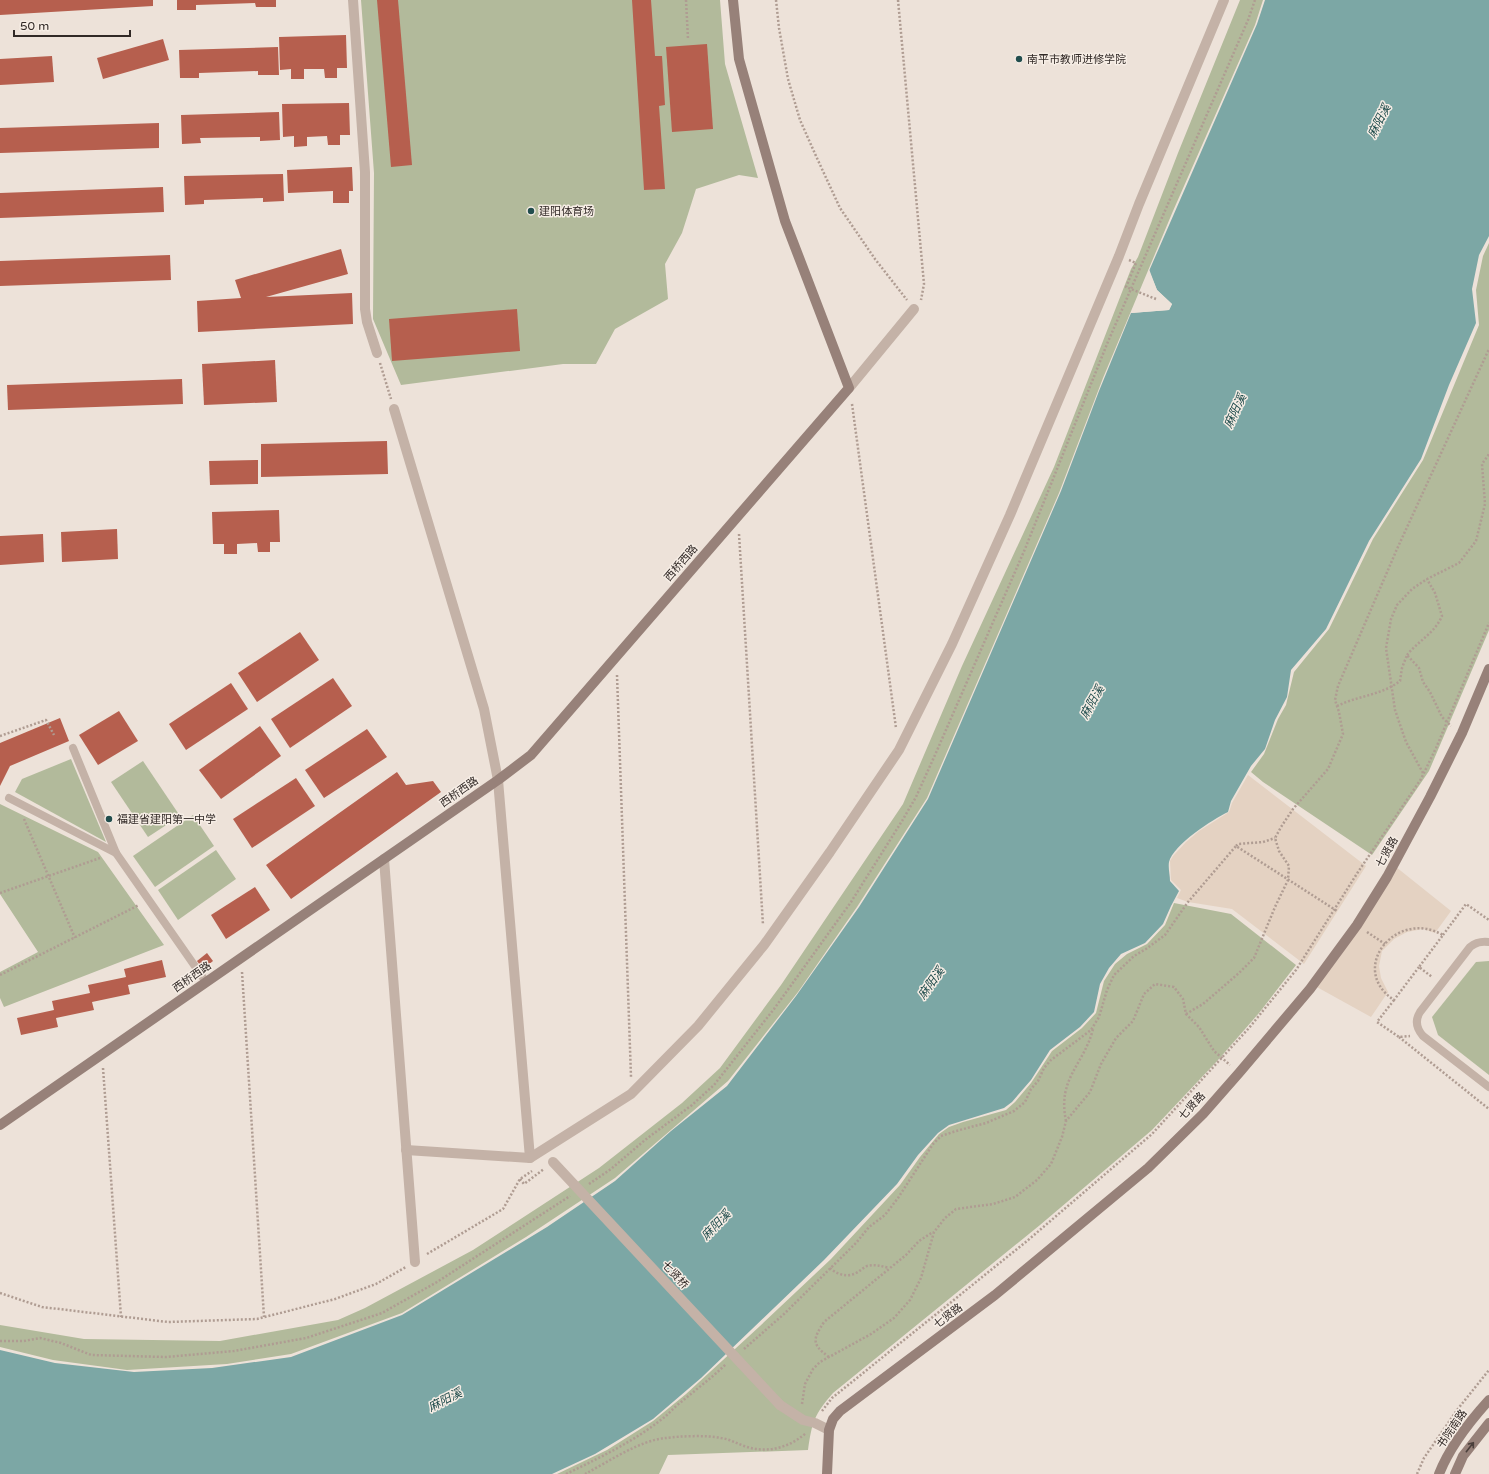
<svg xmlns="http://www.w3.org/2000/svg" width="1489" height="1474" viewBox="0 0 1489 1474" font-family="'Varela Round','Noto Sans SC',sans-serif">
<rect width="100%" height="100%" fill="#ede2d9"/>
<!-- green -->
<g fill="#b2ba9b">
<polygon points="361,0 720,0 725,64 758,178 739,175 696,189 682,233 665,264 668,299 615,329 596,364 563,364 401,385 373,319 374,173"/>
<polygon points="1240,0 1263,0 1255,25 1173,211 1103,378 1059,493 927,798 857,907 798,992 728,1081 615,1178 526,1237 402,1313 291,1354 227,1364 127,1370 53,1360 0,1347 0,1325 84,1339 220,1341 338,1320 365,1308 473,1250 599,1168 682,1103 720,1068 781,985 903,804 962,666 1054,467 1131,269 1138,257 1178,153"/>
<polygon points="1489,243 1489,630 1429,771 1372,855 1263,782 1251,772 1264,754 1278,719 1286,705 1294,672 1329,629 1373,539 1423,460 1479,325 1476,290 1483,256"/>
<polygon points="71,759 106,842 15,792 22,779"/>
<polygon points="143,761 180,816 148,837 111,782"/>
<polygon points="0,804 98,852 164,945 4,1007 0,998 0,972 38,952 0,894"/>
<polygon points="193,815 214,846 155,887 133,856"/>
<polygon points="216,850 236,879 178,920 158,890"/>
<path d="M1174 903 1231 914 1296 965 1259 1013 1218 1060 1152 1130 1040 1225 833 1393C814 1415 812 1422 808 1450L668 1455 659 1474H557L607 1450 653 1421 686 1394 760 1326 831 1259 900 1185 920 1157 939 1134 949 1127 963 1122 1006 1110 1015 1102 1031 1083 1052 1051 1082 1028 1096 1013 1104 981 1115 964 1127 954 1147 944 1165 925Z"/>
<polygon points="1489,961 1489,1075 1438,1035 1432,1017 1476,962"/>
</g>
<!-- plaza -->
<g fill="#e4d2c2">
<polygon points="1248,775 1366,866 1304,964 1232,909 1188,902 1177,898 1181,890 1171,880 1170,861 1173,856 1186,842 1199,831 1229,812 1232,803"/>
<polygon points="1396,867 1451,911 1435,933 1423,929 1407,932 1394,939 1382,951 1379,966 1381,978 1388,992 1371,1017 1315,986 1339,958"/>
</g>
<!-- water -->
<path fill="#7ca7a5" d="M1265 0H1489V236L1479 255 1472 289 1476 323 1449 385 1421 459 1369 541 1326 629 1291 670 1287 697 1275 720 1265 749 1251 766 1231 801 1228 812C1213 819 1173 845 1169 862 1168 868 1170 875 1170 881L1179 891 1171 906 1163 924 1145 943 1121 954 1109 968 1100 984 1094 1012 1080 1027 1050 1050 1031 1080 1012 1102 1004 1108 949 1125 938 1133 918 1155 897 1184 824 1260 701 1378 653 1419 595 1454 552 1474H0V1350L55 1363 134 1372 212 1368 291 1357 402 1315 547 1227 615 1181 671 1131 727 1086 796 996 859 907 928 799 1061 491 1099 391 1131 313 1169 310 1172 304 1157 290 1149 271 1257 24Z"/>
<!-- pier -->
<polygon fill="#ede2d9" points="1149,269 1157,290 1172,304 1169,310 1131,313 1131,311 1168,308 1170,304 1156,291 1148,272"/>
<!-- building -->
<g fill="#b65f4e">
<polygon points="0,0 153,0 153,6 0,15"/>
<polygon points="177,0 276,0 276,7 256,7 255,3 196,5 196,10 177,10"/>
<polygon points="377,0 398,0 412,165 391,167"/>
<polygon points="632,0 651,0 655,56 662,56 665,105 659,106 665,189 644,190"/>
<polygon points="346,35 347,68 337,68 337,78 325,78 324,69 304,69 304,79 291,79 291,69 280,70 279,37"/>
<polygon points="163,39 169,60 103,79 97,58"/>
<polygon points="707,44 713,129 672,132 666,47"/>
<polygon points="278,47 279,75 258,75 258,71 199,73 199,78 180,78 179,50"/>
<polygon points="52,56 54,82 0,85 0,59"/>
<polygon points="349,103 350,135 340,135 340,145 328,145 327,136 307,137 307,146 294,147 294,136 283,137 282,104"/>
<polygon points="279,112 280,140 260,141 260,137 200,138 201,143 182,144 181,115"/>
<polygon points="159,123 159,148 0,153 0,128"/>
<polygon points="352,167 353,191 349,191 349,203 333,203 333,191 288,193 287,170"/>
<polygon points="283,174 284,201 263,202 263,198 204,200 204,204 185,205 184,176"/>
<polygon points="163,187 164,212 0,218 0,193"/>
<polygon points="341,249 348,274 266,297 352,293 353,324 198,332 197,301 241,298 235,280"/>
<polygon points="170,255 171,280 0,286 0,261"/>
<polygon points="517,309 520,351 392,361 389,319"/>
<polygon points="275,360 277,402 204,405 202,364"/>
<polygon points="182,379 183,404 8,410 7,385"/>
<polygon points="387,441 388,474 261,477 261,444"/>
<polygon points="258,460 258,484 210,485 209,461"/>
<polygon points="279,510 280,542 270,542 270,552 258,552 257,543 237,544 237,554 224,554 224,544 213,544 212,512"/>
<polygon points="117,529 118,559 62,562 61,532"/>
<polygon points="43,534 44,562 0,565 0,536"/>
<polygon points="300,632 319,660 257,702 238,673"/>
<polygon points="333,678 352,706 290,748 271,719"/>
<polygon points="231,683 248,709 186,750 169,724"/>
<polygon points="119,711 138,741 98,765 79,735"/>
<polygon points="60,718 69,741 10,766 0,786 0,743"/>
<polygon points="260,726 281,756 221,799 199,770"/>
<polygon points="367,729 387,757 324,798 305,770"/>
<polygon points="397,772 406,785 433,781 441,792 291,899 266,865"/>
<polygon points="296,778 315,806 252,848 233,819"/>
<polygon points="255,887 270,910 226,939 211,915"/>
<polygon points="207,953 213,961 203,969 197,961"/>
<polygon points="162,960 166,977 128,985 130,994 92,1002 94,1010 56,1018 58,1027 21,1035 17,1018 54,1010 52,1001 90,993 88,985 126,977 124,969"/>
</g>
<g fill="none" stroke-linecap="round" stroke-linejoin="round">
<!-- path -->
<g stroke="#af9c92" stroke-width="2.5" stroke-dasharray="2 2" stroke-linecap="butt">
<polyline points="686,0 688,39"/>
<polyline points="776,0 779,28 788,79 800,120 816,156 840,208 875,259 907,300"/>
<polyline points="898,0 924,284 921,300"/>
<polyline points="1129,260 1136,263 1126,287 1156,299"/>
<polyline points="380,363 391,399"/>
<polyline points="852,404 896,728"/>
<polyline points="739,534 763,925"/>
<path d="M1407 655C1418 641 1435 633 1442 616L1435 593 1427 579"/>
<polyline points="617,675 631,1077"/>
<path d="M1337 706C1357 696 1382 695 1400 681L1402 668 1407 655 1419 668 1423 682 1430 692 1442 717 1451 726"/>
<polyline points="0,736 46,720 54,735"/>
<polyline points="1423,773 1406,742 1395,710 1386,648 1391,619 1397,605 1412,589 1427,579 1459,563 1476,541 1485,504 1482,464 1489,454"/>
<polyline points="24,819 75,938"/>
<polyline points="1236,846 1238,844 1263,842 1275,838"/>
<polyline points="0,893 100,858"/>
<polyline points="1367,932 1385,944"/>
<polyline points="1443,935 1466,904 1489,920"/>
<path d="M1419 967 1394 1000C1347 969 1396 908 1443 935L1419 967 1432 977"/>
<polyline points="242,972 264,1317"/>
<polyline points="0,975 139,905"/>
<polyline points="1394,1000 1377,1022 1399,1037 1410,1036"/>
<polyline points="1186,1014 1203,1004 1239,973 1254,958 1275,907 1288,880 1289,866 1279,851 1275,838 1281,827 1293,809 1328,769 1343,734 1339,712 1335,700 1338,686 1397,549 1489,349"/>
<polyline points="1399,1037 1489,1109"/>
<polyline points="103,1068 121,1317"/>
<path d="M1066 1121C1057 1078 1084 1065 1093 1029"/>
<polyline points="520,1179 524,1184 544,1169"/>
<polyline points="589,1184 611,1169 645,1140 692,1105 714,1085 774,1009 851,902 902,821 916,797 935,755 1025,549 1107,344 1248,20 1255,0"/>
<polyline points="427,1254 503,1209 520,1179 532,1171"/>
<path d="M830 1268C836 1274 847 1278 856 1273 860 1271 863 1268 867 1266 875 1264 881 1266 889 1268"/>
<polyline points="0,1293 42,1307 168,1322 257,1319 335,1299 376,1284 406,1267"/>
<polyline points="0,1341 24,1341 40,1338 61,1343 91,1355 166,1357 234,1351 306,1338 382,1313 437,1282 570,1196"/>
<polyline points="744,1349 784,1314 856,1243 869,1227 885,1215 898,1198 933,1144 941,1136 956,1131 986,1123 1014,1111 1025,1102 1031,1089 1038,1081 1044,1068 1051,1060 1091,1030 1099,1017 1107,990 1114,975 1134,956 1146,949 1165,935 1188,902 1236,846 1337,911"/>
<path d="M829 1357C811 1344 813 1339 824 1322L906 1255 919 1241 933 1232"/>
<polyline points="802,1404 805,1384 813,1369 820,1362 871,1334 894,1318 910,1300 921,1278 934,1232 945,1218 956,1209 993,1204 1015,1197 1037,1180 1051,1164 1062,1137 1066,1121 1090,1092 1101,1064 1116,1038 1133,1021 1144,994 1155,984 1174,987 1183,999 1186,1014 1199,1027 1214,1051 1230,1065"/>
<polyline points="822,1411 832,1398 1027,1241 1152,1134 1249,1028 1296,970 1358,872 1421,779 1436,748 1489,623"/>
<path d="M566 1474C599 1458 633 1442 662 1419 668 1415 673 1408 680 1403 695 1390 712 1378 726 1364"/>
<path d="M585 1474C608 1462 640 1440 666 1438 680 1436 707 1435 721 1438 729 1439 736 1443 744 1446 766 1454 789 1448 806 1433"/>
<polyline points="1417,1474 1424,1458 1457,1410 1489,1370"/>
</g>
<!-- lane -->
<g stroke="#c4b2a7" stroke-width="8">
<polyline points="73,748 116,853 206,982"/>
<polyline points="9,798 116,853"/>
<path d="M1489 942C1481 941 1476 942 1470 947L1420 1012C1415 1020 1416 1028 1423 1036L1489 1087"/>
</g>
<!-- street -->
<g stroke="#c4b2a7" stroke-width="10">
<polyline points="353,0 365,172 365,309 367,322 377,353"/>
<polyline points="849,388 914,309"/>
<polyline points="394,409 484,709 498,780 530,1158"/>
<polyline points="384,859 415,1262"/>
<polyline points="406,1150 530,1158 631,1094 698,1026 764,945 830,852 899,750 952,644 1010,515 1119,256 1139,204 1224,0"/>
<polyline points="780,1405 803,1420 815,1423 829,1430"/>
</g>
<!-- secondary -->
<g stroke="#978179" stroke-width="10">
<polyline points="0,1125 498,780 531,755 849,388 785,221 739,59 733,0"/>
<polyline points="827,1474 829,1430 833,1419 840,1411 995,1295 1148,1168 1203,1114 1239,1073 1310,989 1357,925 1387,877 1430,797 1462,733 1489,669"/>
<path d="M1439 1474C1450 1446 1469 1422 1489 1400"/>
<polyline points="1455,1474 1463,1456 1489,1423"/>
</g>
<!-- street-bridge -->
<polyline stroke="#c4b2a7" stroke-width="10" points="553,1162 780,1405"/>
</g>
<!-- one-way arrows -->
<defs><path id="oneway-shaft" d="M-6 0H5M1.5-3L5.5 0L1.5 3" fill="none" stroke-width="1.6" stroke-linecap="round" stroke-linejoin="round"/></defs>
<use stroke="#4a3f3b" href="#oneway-shaft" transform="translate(1470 1447) rotate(-52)"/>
<!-- markers -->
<g fill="#214d4d" stroke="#f6ede5" stroke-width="1.5">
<circle cx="1019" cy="59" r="4"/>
<circle cx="531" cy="211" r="4"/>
<circle cx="109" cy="819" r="4"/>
</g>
<g text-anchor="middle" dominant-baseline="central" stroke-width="3" stroke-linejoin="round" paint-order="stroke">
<!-- poi labels -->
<g font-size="11" fill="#312926" stroke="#f6ede5" text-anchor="start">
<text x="1027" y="59">南平市教师进修学院</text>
<text x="539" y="211">建阳体育场</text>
<text x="117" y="819">福建省建阳第一中学</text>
</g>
<!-- street labels -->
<g font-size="11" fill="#312926" stroke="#f6ede5">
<text transform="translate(681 563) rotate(-49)">西桥西路</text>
<text transform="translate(459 792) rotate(-35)">西桥西路</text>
<text transform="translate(1387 852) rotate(-61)">七贤路</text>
<text transform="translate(192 977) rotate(-35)">西桥西路</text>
<text transform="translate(1192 1106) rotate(-47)">七贤路</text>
<text transform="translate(675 1275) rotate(47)">七贤桥</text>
<text transform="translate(948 1316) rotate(-37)">七贤路</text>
<text transform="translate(1452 1429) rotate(-56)">书院南路</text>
</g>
<!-- water labels -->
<g font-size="12" font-style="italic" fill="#214d4d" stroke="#f6ede5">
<text transform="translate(1379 121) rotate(-63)">麻阳溪</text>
<text transform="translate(1235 411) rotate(-65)">麻阳溪</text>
<text transform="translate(1092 702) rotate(-61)">麻阳溪</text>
<text transform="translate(931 983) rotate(-54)">麻阳溪</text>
<text transform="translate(716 1225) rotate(-46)">麻阳溪</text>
<text transform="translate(445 1400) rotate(-27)">麻阳溪</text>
</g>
</g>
<!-- scale -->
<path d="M14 30v6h116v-6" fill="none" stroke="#312926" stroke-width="2"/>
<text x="20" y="30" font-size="12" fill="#312926" stroke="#f6ede5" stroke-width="3" paint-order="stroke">50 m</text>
</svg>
